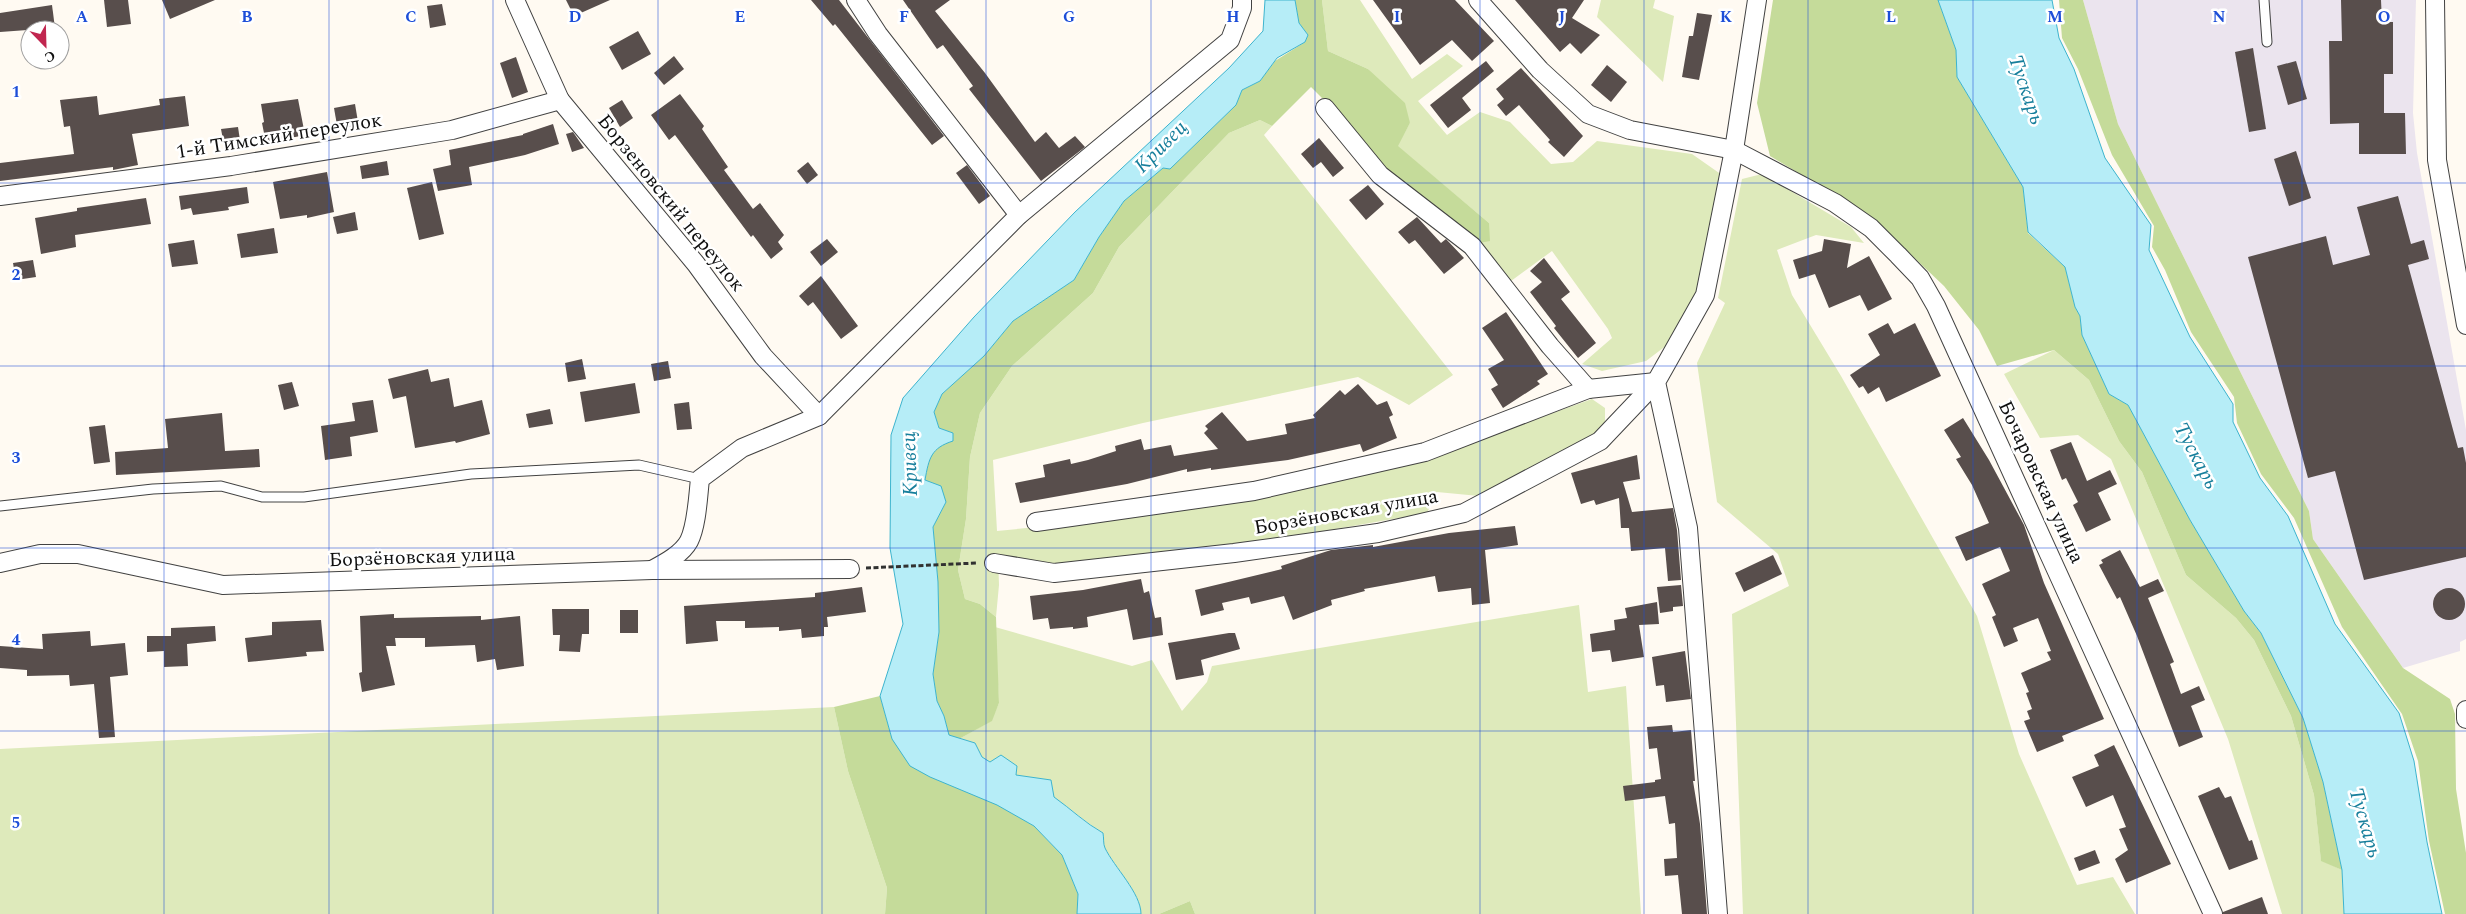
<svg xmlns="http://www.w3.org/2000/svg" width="2466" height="914" viewBox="0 0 2466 914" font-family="Spectral,serif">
<rect width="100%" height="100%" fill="#fffaf2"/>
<!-- industrial -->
<polygon fill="#ebe4ee" points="2083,0 2416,0 2413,113 2417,153 2466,430 2466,639 2460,642 2460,651 2403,668 2313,539 2309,511 2118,124"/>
<!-- green -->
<g fill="#deeabb">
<polygon points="1322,0 1360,0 1412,79 1447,54 1463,66 1418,101 1447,135 1480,112 1510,122 1551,164 1573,162 1597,141 1692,154 1722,175 1700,291 1671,342 1646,361 1602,371 1582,364 1612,338 1608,329 1552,251 1511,281 1479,243 1489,223 1397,146 1410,123 1368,69 1328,51"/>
<polygon points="1601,0 1655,0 1653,8 1674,16 1663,82 1597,17"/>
<polygon points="1260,120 1272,126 1264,135 1453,375 1409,405 1358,377 1143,423 993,460 997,531 1047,526 1429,457 1592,399 1605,408 1605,428 1479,496 1437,492 1427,513 1227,548 1055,566 998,555 999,585 996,617 980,604 965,599 958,570 966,519 970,457 980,413 1012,366 1093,293 1119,247 1168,196 1229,133"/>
<polygon points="1762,174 1851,227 1864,243 1816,235 1777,250 1792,295 1841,376 1977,616 2019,754 2077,885 2113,877 2135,914 1743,914 1732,614 1789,586 1778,554 1717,502 1697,363 1725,303 1718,298 1742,179"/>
<polygon points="2054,350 2089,380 2119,441 2142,472 2186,575 2236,618 2254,640 2291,716 2314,795 2321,860 2342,870 2344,914 2282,914 2228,739 2111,459 2078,435 2040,438 2004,374"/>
<path d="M1579 605 1588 692 1626 686 1641 914H1195L1190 901 1159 914H1141C1141 893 1114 867 1105 848 1103 844 1104 838 1103 833 1086 823 1073 810 1056 799 1044 790 1029 783 1016 775L1017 766 1001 756 990 762 982 757 975 743 959 739 991 721 999 703 995 627 1132 666 1152 660 1182 711 1207 682 1212 666Z"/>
<polygon points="834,707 848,771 887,888 885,914 0,914 0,749"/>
</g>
<!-- forest -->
<g fill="#c5db9a">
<polygon points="1295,0 1322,0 1328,51 1368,69 1405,103 1410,123 1398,146 1489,223 1490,241 1479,243 1378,162 1343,119 1311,87 1272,126 1260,120 1229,133 1168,196 1119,247 1093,293 1012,366 980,413 970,457 966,519 958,570 965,599 980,604 996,617 999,703 992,721 959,739 949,735 944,716 937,701 933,674 939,632 938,582 933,527 946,502 925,480 929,457 953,433 939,428 934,412 942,394 984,356 1013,321 1074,280 1099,237 1124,201 1163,168 1170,169 1236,105 1242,90 1260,81 1275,61 1305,42 1308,35 1299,23"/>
<polygon points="1773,0 1938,0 1956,50 1957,77 2023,187 2028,233 2065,267 2075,307 2080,316 2082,335 2109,394 2128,405 2190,520 2244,611 2261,633 2303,718 2323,782 2342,870 2321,861 2314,795 2291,716 2254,640 2236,618 2186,575 2142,472 2119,441 2089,380 2054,350 1997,366 1979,330 1944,286 1869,215 1770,156 1757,103"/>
<polygon points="2059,0 2083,0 2118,124 2309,511 2313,539 2403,668 2450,699 2455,714 2456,789 2466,853 2466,914 2445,914 2429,841 2418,761 2402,714 2342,627 2294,518 2261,474 2237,423 2234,397 2191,332 2165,270 2152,247 2154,226 2112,155 2078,69 2062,38"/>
<polygon points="880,696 892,739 1034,826 1062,855 1078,894 1077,914 885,914 887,888 848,771 834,707"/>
<polygon points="1190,901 1195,914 1159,914"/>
</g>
<!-- water -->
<g fill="#b6edf7" stroke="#3db4ce">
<path d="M1265 0H1295L1299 23 1308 35 1305 42 1277 58 1260 81 1242 90 1236 105 1170 169 1163 168 1124 201 1099 237 1074 280 1013 321 984 356 942 394 934 412 939 428 953 433V441C931 448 929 458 925 480L941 486 946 502 933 527 938 582 939 632 933 674 937 701 944 716 949 735 975 743 982 757 990 762 1001 755 1017 766 1016 775 1051 780 1054 797C1071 809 1085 823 1103 833 1104 838 1103 844 1105 848 1114 867 1141 893 1141 914H1077L1078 894 1062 855 1034 826 997 805 930 777 910 766 892 739 880 696 903 624 890 548 891 435 903 398 974 317 1075 212 1229 68 1263 31Z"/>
<polygon points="1938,0 2052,0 2059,38 2074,69 2105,158 2151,225 2149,250 2190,337 2233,404 2233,422 2260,478 2288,516 2335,624 2399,713 2414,761 2427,842 2442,914 2344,914 2342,870 2323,782 2303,718 2261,633 2244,611 2190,520 2128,405 2109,394 2082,335 2080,316 2075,307 2065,267 2028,232 2023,187 1957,77 1956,50"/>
</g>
<!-- building -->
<g fill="#584e4c">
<polygon points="104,0 128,0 131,24 107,27"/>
<polygon points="162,0 215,0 170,19"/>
<polygon points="566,0 610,0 574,16"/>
<polygon points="811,0 839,0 944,136 932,145 835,24 833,26"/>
<polygon points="903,0 950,0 935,11 985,73 1035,142 1046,132 1059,148 1075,136 1085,147 1041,181 969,89 973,86 943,45 937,49"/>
<polygon points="1373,0 1455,0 1494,41 1472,61 1452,40 1420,65"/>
<polygon points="1515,0 1584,0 1572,18 1600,35 1581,54 1570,43 1560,52"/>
<polygon points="2341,0 2381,0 2382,22 2393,22 2393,74 2384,74 2384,113 2405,113 2406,154 2359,154 2359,123 2330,124 2329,41 2342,41"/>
<polygon points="442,4 446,25 430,28 427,6"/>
<polygon points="52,5 55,28 0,32 0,13"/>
<polygon points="1697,13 1712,15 1699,80 1682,77 1689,36 1693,36"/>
<polygon points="638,31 651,54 622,70 609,47"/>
<polygon points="2253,48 2266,129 2249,132 2235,52"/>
<polygon points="674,56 684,69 664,85 654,73"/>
<polygon points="516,57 528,92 512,98 500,63"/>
<polygon points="1486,61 1494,71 1462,98 1471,110 1448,128 1430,105"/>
<polygon points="2296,61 2307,99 2288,105 2277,66"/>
<polygon points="1607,65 1627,82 1611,102 1591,85"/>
<polygon points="1521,68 1583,136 1564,157 1548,142 1550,140 1519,105 1506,116 1497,105 1504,99 1496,89"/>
<polygon points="680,94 704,126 702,129 728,167 724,170 753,209 760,203 784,235 778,242 783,249 771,259 753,235 751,237 675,135 669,140 651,115"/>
<polygon points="97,96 99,115 160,105 159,99 185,96 189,126 132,134 138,165 113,170 113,167 0,181 0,163 74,154 70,126 64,127 60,100"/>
<polygon points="298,99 305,135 266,143 262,123 264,122 261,104"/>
<polygon points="622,100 633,118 620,127 609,108"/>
<polygon points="355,104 359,128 338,131 334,108"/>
<polygon points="553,124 559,144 525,155 469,167 472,185 438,191 433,169 451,165 449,150 523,135 523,134"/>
<polygon points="238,127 241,147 225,150 221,129"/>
<polygon points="573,132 584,148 572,152 566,134"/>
<polygon points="1319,138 1344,168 1333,177 1321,162 1313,168 1301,154"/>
<polygon points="2296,151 2311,198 2289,206 2274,159"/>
<polygon points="387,161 389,175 362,179 360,166"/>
<polygon points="808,162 818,175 807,184 797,171"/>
<polygon points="967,165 990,196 979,204 956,173"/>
<polygon points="327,172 334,212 307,218 307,215 280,219 273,182"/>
<polygon points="432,182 444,234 419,240 407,188"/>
<polygon points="1368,185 1384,204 1366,220 1349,200"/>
<polygon points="247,187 249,203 228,207 229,210 193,215 191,208 181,210 179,196"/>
<polygon points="2398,196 2411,244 2424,240 2429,259 2408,265 2458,448 2463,447 2466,463 2466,557 2364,580 2335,471 2308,478 2248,257 2326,236 2333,265 2370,255 2357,207"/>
<polygon points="146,198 151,224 75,235 76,247 41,254 35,218 77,211 77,208"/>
<polygon points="355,212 358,230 337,234 333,217"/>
<polygon points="1417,217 1441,243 1446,239 1464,258 1444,274 1415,240 1409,244 1398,232"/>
<polygon points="274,228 278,253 241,258 237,234"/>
<polygon points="827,239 838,252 821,266 810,252"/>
<polygon points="1824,239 1851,244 1847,268 1869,256 1892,299 1868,311 1860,295 1829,308 1815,274 1799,279 1793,260 1822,251"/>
<polygon points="194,240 198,264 172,267 168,244"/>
<polygon points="1544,258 1570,292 1561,299 1596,343 1578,358 1554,328 1556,326 1530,292 1542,282 1530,271"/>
<polygon points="33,260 36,277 16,280 13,263"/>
<polygon points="821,276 858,326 841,339 813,302 808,306 799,296"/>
<polygon points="1506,312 1548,374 1537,381 1540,384 1503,408 1491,389 1498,385 1488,369 1504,360 1482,328"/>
<polygon points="1888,323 1894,334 1915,323 1941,376 1886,402 1879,387 1868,394 1863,386 1859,388 1850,375 1880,355 1868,334"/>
<polygon points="582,359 586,379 568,382 565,363"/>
<polygon points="668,361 671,378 654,381 651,364"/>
<polygon points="428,369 431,382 449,378 454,407 482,400 490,434 456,443 455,441 415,448 406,396 393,399 388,379"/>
<polygon points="292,382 299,406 284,410 278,385"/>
<polygon points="635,383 640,413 585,422 580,392"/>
<polygon points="1358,384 1377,405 1387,401 1393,415 1389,417 1397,438 1363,452 1360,444 1288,460 1211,470 1211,468 1187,472 1187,469 1127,484 1020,503 1015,483 1045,477 1043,465 1070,459 1071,464 1088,460 1116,451 1115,446 1141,439 1144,450 1171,445 1174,456 1218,449 1204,433 1208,429 1205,426 1222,412 1247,441 1287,434 1285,424 1315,418 1313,415 1340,390 1345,395"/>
<polygon points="373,400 378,432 350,437 352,456 325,460 321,426 355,421 352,403"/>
<polygon points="689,402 692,429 677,430 674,404"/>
<polygon points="550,409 553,424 529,428 526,414"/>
<polygon points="222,413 225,451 259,449 260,467 116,475 115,452 168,448 165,419"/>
<polygon points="1963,418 1989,460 2024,525 2044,583 2104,719 2062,736 2064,741 2037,752 2024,721 2030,719 2027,711 2032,709 2026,693 2029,692 2021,673 2051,660 2047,652 2051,651 2038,618 2013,628 2018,641 2004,647 1992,617 1996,615 1982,584 2010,571 2000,547 1966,561 1955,537 1989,523 1972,485 1956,459 1961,457 1944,430"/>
<polygon points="105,425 110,462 94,464 89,427"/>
<polygon points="2071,442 2087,481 2110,470 2117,484 2098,493 2111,520 2086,532 2073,505 2078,502 2066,478 2062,480 2050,450"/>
<polygon points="1637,455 1640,479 1623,482 1632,512 1673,508 1677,530 1681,580 1668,581 1665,548 1631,551 1629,528 1621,528 1619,498 1596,505 1594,500 1581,504 1571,473"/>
<polygon points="1515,526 1518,545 1485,550 1490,603 1472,605 1471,588 1438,592 1435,576 1364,589 1365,591 1331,600 1332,605 1293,620 1284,596 1251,604 1249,597 1222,603 1224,610 1201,616 1195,590 1282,569 1281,566 1331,550 1373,545 1373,547 1449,533"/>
<polygon points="2120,550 2140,587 2158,579 2164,591 2148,598 2174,662 2170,664 2181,694 2199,686 2205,700 2191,706 2203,737 2179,747 2137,636 2120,597 2117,599 2099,565 2103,563 2101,560"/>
<polygon points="1773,555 1782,574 1744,592 1735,573"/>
<polygon points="1141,579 1144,593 1149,591 1155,618 1161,617 1163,635 1133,640 1127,609 1087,617 1088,627 1073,629 1073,627 1050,629 1048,618 1033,620 1030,596 1083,590"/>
<polygon points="1681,585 1683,606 1673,607 1673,611 1660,613 1657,587"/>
<polygon points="862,587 866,612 827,617 828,627 824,627 824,636 802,638 801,629 779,631 779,627 745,628 745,621 716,621 718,641 686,644 684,606 815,597 815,593"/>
<circle cx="2449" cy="604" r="16"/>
<polygon points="1657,602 1659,624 1639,625 1644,657 1612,662 1610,650 1592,652 1590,634 1615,630 1614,620 1627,618 1625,608"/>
<polygon points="552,609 589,609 589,634 582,634 580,652 559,651 560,635 553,635"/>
<rect x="620" y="610" width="18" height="23"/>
<polygon points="394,614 394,618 481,616 481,620 520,616 524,666 497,670 495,659 477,662 475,645 425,647 425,638 395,638 396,646 386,646 395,685 362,692 359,673 362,672 360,616"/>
<polygon points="321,620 324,651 306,652 307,656 248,662 245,638 272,635 272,622"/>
<polygon points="215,626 216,641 187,644 188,666 164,667 164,651 147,652 147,636 171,636 171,628"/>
<polygon points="90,631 91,646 125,643 128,675 110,677 115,737 99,738 94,684 70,686 69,675 27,676 27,670 0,668 0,646 43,649 42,634"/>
<polygon points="1229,633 1235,633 1240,649 1201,660 1204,675 1176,680 1168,643"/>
<polygon points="1685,651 1691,699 1666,702 1664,685 1656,686 1652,657"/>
<polygon points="1672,725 1673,732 1691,730 1695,781 1693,781 1700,824 1707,914 1682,914 1678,875 1665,876 1664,859 1677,858 1675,823 1669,824 1665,796 1625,801 1623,786 1655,782 1655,780 1661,779 1657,748 1649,749 1647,727"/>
<polygon points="2114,745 2171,864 2126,883 2115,859 2128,850 2119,829 2126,827 2113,795 2086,807 2072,777 2099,766 2094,755"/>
<polygon points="2219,787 2225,798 2231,796 2249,841 2252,840 2258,859 2229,870 2198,796"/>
<polygon points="2095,850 2100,863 2079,871 2074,858"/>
<polygon points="2262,897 2268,914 2223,914 2223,912"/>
</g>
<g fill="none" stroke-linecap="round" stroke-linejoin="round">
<defs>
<g id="lane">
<polyline points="2264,0 2267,42"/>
<polyline points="0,506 153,489 221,486 262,497 304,497 471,474 639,465 700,479"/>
</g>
<g id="street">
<polyline points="515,0 560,100 696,264 763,356 819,416"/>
<polyline points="856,0 878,34 1019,215"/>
<polyline points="1478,0 1540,70 1588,114 1630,130 1734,150 1835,203 1871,228 1898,255 1920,278 1936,306 2213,914"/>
<polyline points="2435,0 2437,160 2466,325"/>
<polyline points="1325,108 1380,175 1472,246 1550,346 1588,389"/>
<polyline points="0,196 231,166 452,130 560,100"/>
<polyline points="1036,522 1254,491 1425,452 1588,389 1656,382"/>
<polyline points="0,563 40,554 78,554 223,585 652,570 850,569"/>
<polyline points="994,563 1054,573 1234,553 1378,533 1464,513 1600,441 1656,382"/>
<path d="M652 570C665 563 682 554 689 541 697 525 698 496 700 479L742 448 819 416 1019 215 1230 40 1242 8V0"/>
<polyline points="2466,710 2466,719"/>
<polyline points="1718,914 1688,528 1656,382 1705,295 1734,150 1757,0"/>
</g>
</defs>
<!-- lane casing -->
<use href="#lane" stroke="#424242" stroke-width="11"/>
<!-- street casing -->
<use href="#street" stroke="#424242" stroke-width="20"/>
<!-- path -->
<polyline stroke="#313131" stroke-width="3" stroke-dasharray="5 2.5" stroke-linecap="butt" points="866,568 977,563"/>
<!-- lane -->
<use href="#lane" stroke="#fff" stroke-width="9"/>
<!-- street -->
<use href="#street" stroke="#fff" stroke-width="18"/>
</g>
<!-- grid -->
<path fill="none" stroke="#1d4ed8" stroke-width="1" stroke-opacity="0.55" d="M164 0V914M329 0V914M493 0V914M658 0V914M822 0V914M986 0V914M1151 0V914M1315 0V914M1480 0V914M1644 0V914M1808 0V914M1973 0V914M2137 0V914M2302 0V914M0 183H2466M0 366H2466M0 548H2466M0 731H2466"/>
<g text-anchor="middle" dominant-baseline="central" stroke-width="5" stroke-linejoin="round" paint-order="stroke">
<!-- street labels -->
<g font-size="20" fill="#0f0f0f" stroke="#fff">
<text transform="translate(279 136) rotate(-9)">1-й Тимский переулок</text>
<text transform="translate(671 203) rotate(51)">Борзеновский переулок</text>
<text transform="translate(2041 482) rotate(65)">Бочаровская улица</text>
<text transform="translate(1346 512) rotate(-10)">Борзёновская улица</text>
<text transform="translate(422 557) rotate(-2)">Борзёновская улица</text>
</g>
<!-- water labels -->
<g font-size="21" font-style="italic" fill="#177f9c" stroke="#fff">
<text transform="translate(2026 90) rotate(71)">Тускарь</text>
<text transform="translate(1161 147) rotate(-45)">Кривец</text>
<text transform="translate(2196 456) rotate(62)">Тускарь</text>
<text transform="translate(910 464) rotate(-92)">Кривец</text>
<text transform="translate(2365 823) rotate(74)">Тускарь</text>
</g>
</g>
<g font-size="16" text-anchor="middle" font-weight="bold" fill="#1d4ed8" stroke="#fff" stroke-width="5" stroke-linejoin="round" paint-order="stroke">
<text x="82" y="22">A</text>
<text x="247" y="22">B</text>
<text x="411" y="22">C</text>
<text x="575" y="22">D</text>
<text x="740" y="22">E</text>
<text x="904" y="22">F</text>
<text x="1069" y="22">G</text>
<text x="1233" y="22">H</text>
<text x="1397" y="22">I</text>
<text x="1562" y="22">J</text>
<text x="1726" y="22">K</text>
<text x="1891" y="22">L</text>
<text x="2055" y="22">M</text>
<text x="2219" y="22">N</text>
<text x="2384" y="22">O</text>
<text x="16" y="97">1</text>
<text x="16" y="280">2</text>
<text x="16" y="463">3</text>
<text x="16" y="645">4</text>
<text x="16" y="828">5</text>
</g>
<!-- north arrow -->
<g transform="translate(45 45) rotate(157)"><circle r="24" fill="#ffffff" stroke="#9f9f9f"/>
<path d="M0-4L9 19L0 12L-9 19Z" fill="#c1264f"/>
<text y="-8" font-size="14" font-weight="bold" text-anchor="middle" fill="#0f0f0f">С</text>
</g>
</svg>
